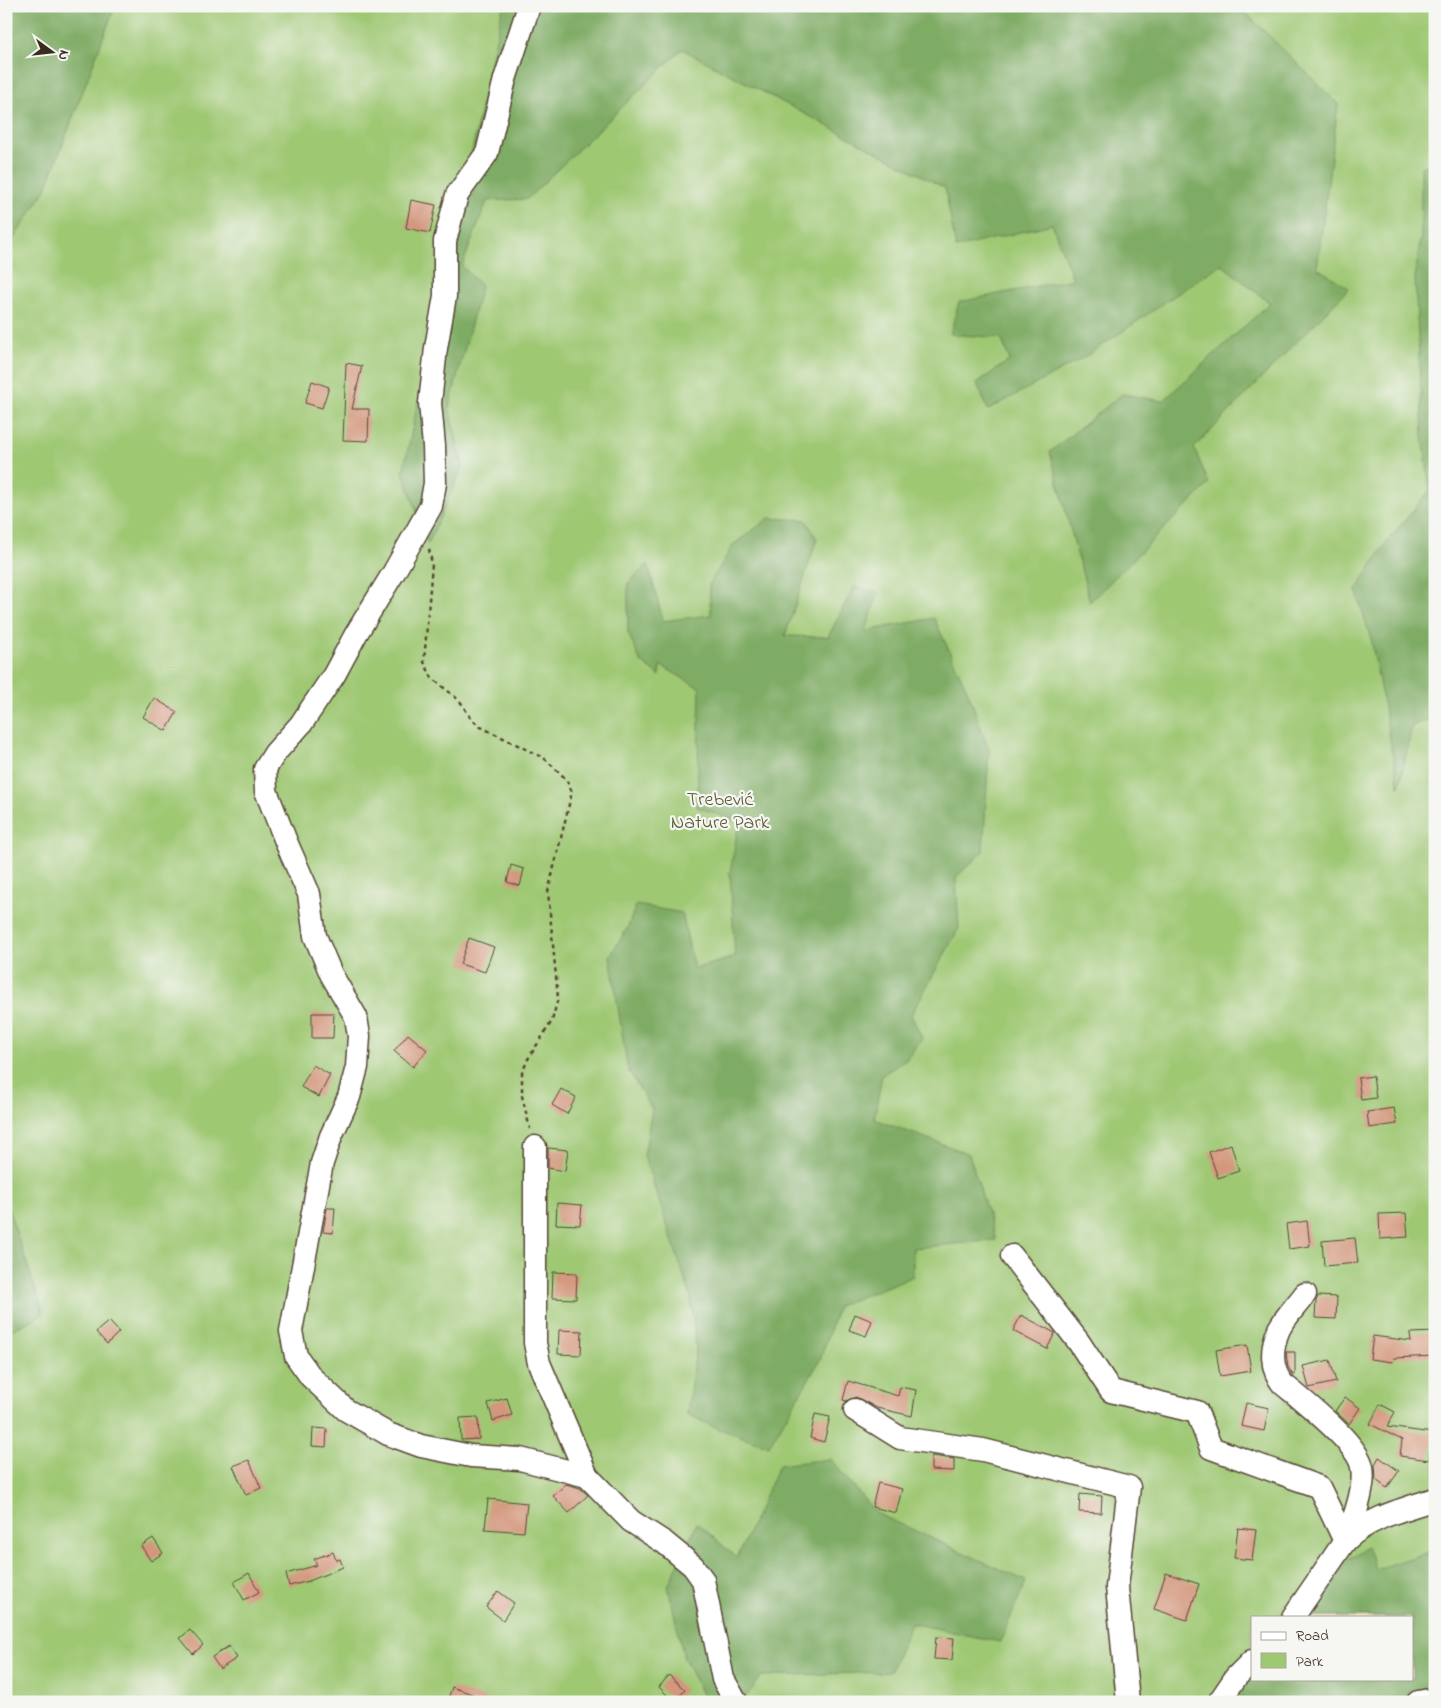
<svg xmlns="http://www.w3.org/2000/svg" width="1441" height="1708" viewBox="0 0 1441 1708" font-family="'Indie Flower',sans-serif">
<rect width="100%" height="100%" fill="#f6f6f2"/>
<filter id="ink" filterUnits="userSpaceOnUse"><feTurbulence type="fractalNoise" baseFrequency=".02" numOctaves="2"/><feDisplacementMap in="SourceGraphic" scale="10" xChannelSelector="R" yChannelSelector="G"/><feConvolveMatrix kernelMatrix="1 2 1 2 8 2 1 2 1" color-interpolation-filters="sRGB"/></filter>
<filter id="wash" filterUnits="userSpaceOnUse"><feTurbulence type="fractalNoise" baseFrequency=".0096" numOctaves="4" result="noise"/><feDisplacementMap in="SourceGraphic" scale="20" xChannelSelector="R" yChannelSelector="G"/><feGaussianBlur stdDeviation="1.12" result="paint"/><feColorMatrix in="noise" values="0 0 0 0 0 0 0 0 0 0 0 0 0 0 0 0 0 1.4 0 .05"/><feComposite in="paint" operator="in"/></filter>
<g filter="url(#wash)">
<rect width="100%" height="100%" fill="#eae1c1"/>
<!-- green -->
<path fill="#9fc873" stroke="#6d7948" fill-rule="evenodd" d="M6 6H1435V1702H6ZM1252 1617H1412V1679H1252Z"/>
<!-- forest -->
<g fill="#7fac65" stroke="#5d6b42">
<polygon points="6,6 115,6 45,191 6,250"/>
<polygon points="503,6 1239,6 1338,104 1317,268 1349,288 1194,448 1209,484 1090,602 1050,452 1122,394 1163,401 1270,303 1221,264 1085,357 988,410 977,383 1010,360 1001,338 950,334 959,302 1073,279 1052,224 956,248 945,188 682,49 527,199 487,201 462,266 481,286 449,408 463,466 428,544 403,472"/>
<polygon points="1435,163 1435,717 1412,726 1399,787 1371,639 1356,590 1387,542 1430,490 1423,436 1415,278 1421,235 1421,167"/>
<polygon points="769,518 806,520 817,539 785,636 828,637 854,587 878,592 866,631 934,618 968,692 989,750 983,852 956,877 959,928 911,1015 922,1038 906,1060 882,1075 874,1119 969,1154 996,1240 913,1248 913,1276 838,1306 820,1360 769,1446 717,1428 687,1414 696,1347 691,1297 644,1156 652,1109 628,1070 610,956 628,927 636,905 682,913 694,969 735,957 730,873 739,822 697,807 700,688 660,665 660,676 640,661 628,632 628,583 648,564 663,621 711,615 709,585 733,545"/>
<polygon points="6,1202 44,1314 6,1333"/>
<polygon points="830,1459 876,1513 1026,1581 1000,1642 911,1623 890,1672 762,1676 742,1702 706,1702 684,1658 668,1586 697,1523 737,1558 779,1465"/>
<polygon points="1367,1547 1376,1569 1435,1550 1435,1693 1404,1702 1232,1702 1252,1670 1252,1679 1412,1679 1412,1617 1306,1617 1346,1560"/>
</g>
<g id="blocks">
<!-- building -->
<g fill="#d3977d">
<polygon points="411,200 436,205 430,233 406,228"/>
<polygon points="346,363 362,366 352,409 369,409 368,441 343,440"/>
<polygon points="312,381 329,387 322,408 305,403"/>
<polygon points="154,698 177,712 166,731 143,717"/>
<polygon points="511,865 524,869 520,886 507,882"/>
<polygon points="469,938 494,947 485,972 460,964"/>
<polygon points="312,1013 334,1013 333,1038 312,1038"/>
<polygon points="408,1034 427,1050 413,1067 394,1051"/>
<polygon points="313,1065 330,1075 319,1097 301,1087"/>
<polygon points="1373,1076 1376,1098 1361,1100 1358,1078"/>
<polygon points="561,1089 576,1097 567,1114 552,1105"/>
<polygon points="1394,1108 1397,1124 1369,1128 1367,1112"/>
<polygon points="1231,1144 1239,1171 1218,1178 1209,1152"/>
<polygon points="548,1148 568,1150 565,1171 548,1168"/>
<polygon points="557,1203 582,1205 580,1225 556,1224"/>
<polygon points="327,1208 335,1208 333,1233 323,1232"/>
<polygon points="1406,1213 1408,1237 1380,1239 1379,1214"/>
<polygon points="1307,1221 1310,1246 1289,1249 1286,1224"/>
<polygon points="1355,1238 1358,1263 1324,1266 1322,1241"/>
<polygon points="553,1272 577,1273 576,1299 552,1298"/>
<polygon points="1318,1296 1337,1297 1336,1319 1315,1318 1316,1301"/>
<polygon points="855,1314 872,1321 866,1336 849,1330"/>
<polygon points="1021,1315 1055,1333 1047,1349 1013,1331"/>
<polygon points="109,1321 119,1332 107,1344 96,1332"/>
<polygon points="559,1330 582,1331 581,1355 558,1354"/>
<polygon points="1435,1332 1435,1356 1394,1358 1393,1362 1370,1359 1373,1336 1411,1341 1410,1333"/>
<polygon points="1247,1345 1251,1371 1220,1376 1216,1350"/>
<polygon points="1286,1352 1295,1352 1295,1375 1293,1375 1288,1367"/>
<polygon points="1330,1360 1336,1382 1309,1388 1303,1366"/>
<polygon points="848,1381 898,1396 900,1387 916,1390 912,1416 877,1408 856,1397 846,1401 843,1400"/>
<polygon points="1345,1397 1360,1408 1349,1424 1335,1411"/>
<polygon points="507,1398 512,1415 493,1421 488,1403"/>
<polygon points="1246,1403 1269,1408 1264,1431 1241,1426"/>
<polygon points="1380,1404 1395,1412 1387,1427 1433,1433 1429,1460 1400,1456 1402,1440 1370,1424"/>
<polygon points="815,1414 830,1417 824,1442 810,1438"/>
<polygon points="478,1417 479,1439 461,1440 460,1418"/>
<polygon points="313,1428 327,1429 326,1447 312,1446"/>
<polygon points="931,1456 954,1459 954,1471 931,1470"/>
<polygon points="1379,1457 1399,1471 1387,1488 1376,1480 1375,1464"/>
<polygon points="249,1460 261,1488 246,1495 233,1466"/>
<polygon points="878,1483 902,1489 896,1513 872,1507"/>
<polygon points="566,1484 580,1488 588,1495 569,1513 553,1496"/>
<polygon points="1080,1494 1102,1496 1101,1513 1079,1512"/>
<polygon points="488,1499 527,1503 524,1532 485,1529"/>
<polygon points="1238,1528 1256,1530 1252,1560 1234,1558"/>
<polygon points="153,1538 163,1553 151,1561 141,1546"/>
<polygon points="333,1552 336,1560 340,1559 343,1567 309,1581 289,1586 286,1574 317,1565 314,1559"/>
<polygon points="249,1573 259,1592 244,1600 234,1582"/>
<polygon points="1166,1573 1199,1584 1187,1620 1154,1609"/>
<polygon points="498,1591 514,1603 503,1620 486,1607"/>
<polygon points="190,1630 203,1645 193,1654 180,1638"/>
<polygon points="936,1637 954,1638 952,1660 934,1659"/>
<polygon points="229,1646 237,1658 220,1669 212,1657"/>
<polygon points="669,1675 685,1690 674,1702 659,1687"/>
<polygon points="452,1687 489,1700 488,1702 447,1702"/>
</g>
</g>
</g>
<g filter="url(#ink)">
<use href="#blocks" fill-opacity="0" stroke="#554536" stroke-width="1"/>
<g fill="none" stroke-linecap="round" stroke-linejoin="round">
<defs>
<g id="minor">
<polyline points="529,6 505,79 487,153 457,195 445,241 445,296 436,348 430,403 434,446 435,483 431,506 394,572 356,634 334,675 301,724 275,753 265,769 266,791 287,844 309,894 315,936 331,974 356,1017 359,1036 357,1067 349,1097 331,1136 322,1163 291,1331 296,1356 311,1377 346,1410 388,1434 421,1446 471,1456 520,1459 587,1476 631,1521 665,1543 693,1566 703,1580 723,1679 736,1702"/>
<polyline points="535,1147 535,1343 539,1363 587,1476"/>
<polyline points="1012,1256 1078,1341 1111,1391 1197,1412 1211,1448 1319,1487 1345,1541"/>
<path d="M1305 1294C1297 1305 1285 1317 1279 1329 1271 1347 1270 1369 1283 1384 1302 1400 1358 1443 1362 1467 1366 1488 1353 1521 1345 1541"/>
<polyline points="855,1410 900,1438 983,1450 1129,1487 1117,1587 1128,1702"/>
<path d="M1293 1617 1345 1541C1368 1518 1404 1509 1435 1499"/>
<polyline points="1219,1702 1236,1677 1252,1661"/>
<polyline points="1418,1702 1435,1699"/>
</g>
</defs>
<!-- minor casing -->
<use href="#minor" stroke="#554536" stroke-width="25"/>
<!-- path -->
<polyline stroke="#554536" stroke-width="2.5" stroke-dasharray="4 4" stroke-linecap="butt" points="429,549 432,564 424,662 432,678 460,701 470,717 479,726 544,758 566,779 572,792 548,892 558,998 552,1021 528,1059 522,1073 522,1096 530,1129"/>
<!-- minor -->
<use href="#minor" stroke="#fff" stroke-width="22"/>
</g>
</g>
<g text-anchor="middle" dominant-baseline="central" stroke-width="4.5" stroke-linejoin="round" paint-order="stroke">
<!-- park labels -->
<g font-size="20" fill="#595938" stroke="#f6f6f2">
<text x="720" y="800">Trebević<tspan x="720" dy="23">Nature Park</tspan></text>
</g>
</g>
<!-- margin -->
<rect width="1441" height="1708" fill="none" stroke="#f6f6f2" stroke-width="25"/>
<!-- legend -->
<rect x="1251" y="1616" width="162" height="65" fill="#f6f6f2" stroke="#aba49d"/>
<rect x="1261" y="1632" width="25" height="8" fill="#ffffff" stroke="#aba49d"/>
<text x="1296" y="1640" font-size="15" fill="#3b2a1e">Road</text>
<rect x="1261" y="1653" width="25" height="15" fill="#9fc873" stroke="#aba49d"/>
<text x="1296" y="1666" font-size="15" fill="#3b2a1e">Park</text>
<!-- north arrow -->
<g transform="translate(52 52) rotate(105)" stroke="#f6f6f2" stroke-width="4" paint-order="stroke">
<path d="M0-4L9 19L0 12L-9 19Z" fill="#3b2a1e"/>
<text y="-8" font-size="14" font-weight="bold" text-anchor="middle" fill="#3b2a1e">N</text>
</g>
</svg>
